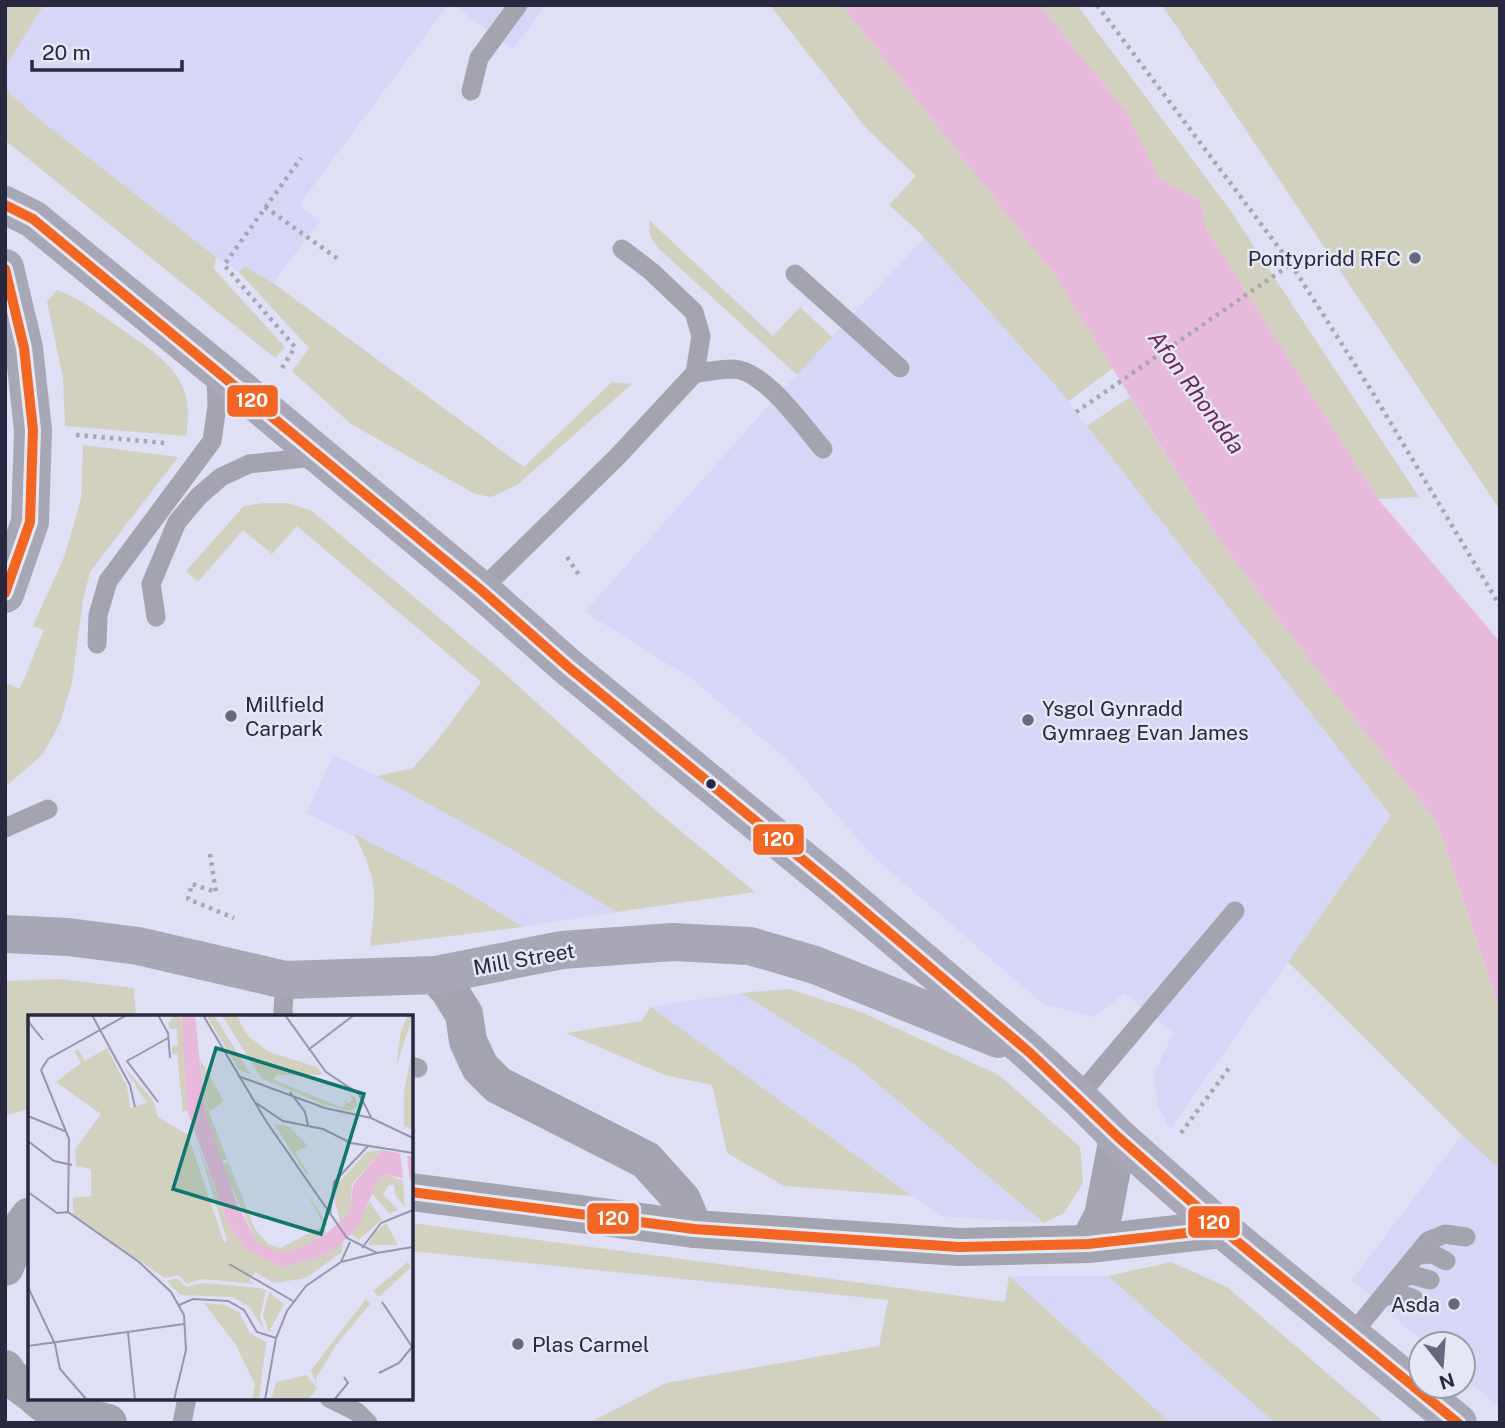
<svg xmlns="http://www.w3.org/2000/svg" width="1505" height="1428" viewBox="0 0 1505 1428" font-family="'Public Sans',sans-serif">
<rect width="100%" height="100%" fill="#dfdff5"/>
<!-- built -->
<g fill="#d6d6f7">
<polygon points="44,5 448,5 299,205 320,221 273,283 246,266 239,272 216,257 34,115 5,89 5,67"/>
<polygon points="453,5 546,5 513,49"/>
<polygon points="924,238 1069,401 1076,412 1391,816 1170,1129 1157,1104 1154,1074 1173,1033 1125,993 1094,1017 1043,1004 873,856 789,761 692,679 585,612 777,396"/>
<polygon points="333,755 377,776 504,845 617,912 523,927 459,888 307,813"/>
<polygon points="741,993 855,1065 1044,1223 940,1216 651,1007"/>
<polygon points="1462,1135 1500,1169 1500,1408 1463,1376 1463,1344 1426,1344 1352,1280"/>
<polygon points="1009,1276 1108,1276 1275,1423 1171,1423"/>
</g>
<!-- green -->
<g fill="#d2d1bf">
<polygon points="5,5 44,5 5,67"/>
<polygon points="770,5 842,5 1054,274 1113,368 1069,401 918,231 889,205 916,176 866,128"/>
<polygon points="1039,5 1077,5 1230,210 1419,497 1378,499 1206,229 1200,201 1159,178 1125,110"/>
<polygon points="1162,5 1500,5 1500,510"/>
<polygon points="5,89 34,115 216,257 214,269 285,347 275,358 5,140"/>
<polygon points="649,220 773,336 800,307 832,337 797,375 658,248 650,236"/>
<polygon points="245,266 273,283 524,467 612,382 632,384 517,485 491,497 475,494 351,424 292,371 309,348 239,272"/>
<path d="M57 290C80 298 97 312 117 326 160 356 198 376 186 436L65 426 63 378 47 302Z"/>
<polygon points="1130,397 1220,541 1357,722 1437,822 1500,1009 1500,1169 1462,1135 1288,962 1391,816 1087,426"/>
<polygon points="83,445 178,457 90,572 83,600 72,682 60,723 43,754 5,787 5,690 8,684 20,689 44,630 33,626 65,555 81,499"/>
<polygon points="264,503 288,503 312,511 496,666 660,814 755,892 617,912 504,845 377,776 413,768 436,742 481,682 297,526 272,554 243,530 198,582 186,571 244,506"/>
<path d="M354 834 459 888 523 927 370 946C376 895 379 881 354 834Z"/>
<polygon points="60,979 134,988 136,1017 30,1017 30,1109 5,1115 5,981"/>
<polygon points="789,989 861,1012 999,1075 1080,1147 1083,1183 1064,1213 1044,1223 855,1065 741,993"/>
<polygon points="651,1007 912,1196 784,1186 727,1153 712,1085 665,1075 566,1033 641,1021"/>
<polygon points="411,1223 1005,1302 1009,1276 1171,1423 589,1423 666,1383 879,1346 888,1300 411,1251"/>
<polygon points="1171,1262 1227,1287 1385,1423 1275,1423 1108,1276"/>
</g>
<!-- water -->
<polygon fill="#e7b9da" points="842,5 1039,5 1125,110 1159,178 1200,201 1206,229 1378,499 1500,642 1500,1009 1437,822 1357,722 1220,541 1054,274"/>
<g fill="none" stroke-linecap="round" stroke-linejoin="round">
<!-- path -->
<g stroke="#a7a7b3" stroke-width="4.5" stroke-dasharray="3.5 5" stroke-linecap="butt">
<polyline points="1097,5 1291,264 1371,390 1500,606"/>
<polyline points="265,207 341,261"/>
<polyline points="282,368 295,347 224,265 301,158"/>
<polyline points="1076,412 1291,264"/>
<polyline points="76,435 165,443"/>
<polyline points="567,557 581,578"/>
<polyline points="210,854 216,892 192,884 188,899 234,918"/>
<polyline points="1181,1133 1229,1068"/>
</g>
<!-- lane -->
<g stroke="#a4a4ae" stroke-width="19">
<polyline points="471,91 479,58 518,5"/>
<polyline points="795,274 900,368"/>
<path d="M695 373C707 372 721 369 733 369 765 370 803 426 823 449"/>
<polyline points="481,590 617,457 695,373 701,336 694,312 652,272 622,249"/>
<polyline points="156,617 151,584 177,522 199,496 221,477 249,464 304,458 318,462"/>
<polyline points="97,644 98,615 108,581 212,441 217,406 216,370"/>
<polyline points="5,828 48,809"/>
<polyline points="284,1017 283,1010 285,980"/>
<polyline points="411,1066 418,1068"/>
<polyline points="1078,1097 1235,911"/>
<polyline points="1417,1255 1433,1254 1446,1261"/>
<polyline points="1397,1279 1412,1275 1430,1280"/>
<polyline points="1383,1297 1398,1293 1414,1299"/>
<polyline points="1352,1334 1428,1241 1445,1234 1466,1237"/>
<polyline points="329,1398 357,1412 368,1423"/>
<polyline points="182,1423 187,1398"/>
</g>
<!-- street -->
<g stroke="#a4a4ae" stroke-width="38">
<polyline points="436,975 449,990 464,1014 468,1041 480,1067 498,1085 646,1160 682,1200 694,1229"/>
<polyline points="411,1192 694,1229 959,1247 1088,1244 1222,1229"/>
<polyline points="1088,1244 1103,1216 1118,1137"/>
<polyline points="5,1267 21,1228 30,1216"/>
<polyline points="5,1369 10,1377 30,1392"/>
<polyline points="37,1398 47,1406 108,1423"/>
</g>
<!-- primary -->
<g stroke="#a7a7b6" stroke-width="38">
<polyline points="5,205 33,219 216,369 481,590 567,666 837,888 1029,1052 1078,1097 1118,1137 1222,1229 1458,1423"/>
<polyline points="5,268 24,348 33,430 30,522 5,594"/>
<polyline points="5,934 68,937 138,946 285,980 436,975 562,950 673,942 750,946 815,965 998,1039"/>
</g>
<defs>
<g id="bus-1">
<polyline points="5,205 33,219 481,590 567,666 837,888 1029,1052 1118,1137 1222,1229 1458,1423"/>
<polyline points="5,269 24,348 33,430 30,522 5,593"/>
<polyline points="411,1192 694,1229 959,1247 1088,1244 1222,1229"/>
</g>
</defs>
<!-- bus-1 casing -->
<use href="#bus-1" stroke="#e6e7f4" stroke-width="16"/>
<!-- bus-1 -->
<use href="#bus-1" stroke="#f26522" stroke-width="10"/>
</g>
<!-- markers -->
<g fill="#68687f" stroke="#e6e7f4" stroke-width="2.5">
<circle cx="1415" cy="258" r="7"/>
<circle cx="231" cy="716" r="7"/>
<circle cx="1028" cy="720" r="7"/>
<circle cx="1454" cy="1304" r="7"/>
<circle cx="518" cy="1344" r="7"/>
</g>
<circle fill="#282840" stroke="#e6e7f4" stroke-width="2.5" cx="711" cy="784" r="6"/>
<g text-anchor="middle" dominant-baseline="central" stroke-width="5" stroke-linejoin="round" paint-order="stroke">
<!-- poi labels -->
<g font-size="21" fill="#282840" stroke="#e6e7f4" text-anchor="start">
<text x="1401" y="258" text-anchor="end">Pontypridd RFC</text>
<text x="245" y="704">Millfield<tspan x="245" dy="24">Carpark</tspan></text>
<text x="1042" y="708">Ysgol Gynradd<tspan x="1042" dy="24">Gymraeg Evan James</tspan></text>
<text x="1440" y="1304" text-anchor="end">Asda</text>
<text x="532" y="1344">Plas Carmel</text>
</g>
<!-- street labels -->
<g font-size="21" fill="#282840" stroke="#e6e7f4">
<text transform="translate(524 959) rotate(-10)">Mill Street</text>
</g>
<!-- water labels -->
<g font-size="23" font-style="italic" fill="#732757" stroke="#e6e7f4">
<text transform="translate(1197 392) rotate(54)">Afon Rhondda</text>
</g>
</g>
<!-- overview -->
<g transform="translate(28 1015)">
<rect width="385" height="385" fill="#dfdff5"/>
<path d="M147 0 156 5 159 95 155 97 149 39H144V31L150 30 149 14H142L140 8ZM178 0H186L223 60 211 55ZM194 0H208L220 21 241 37 289 52 295 60H248L246 65 315 93 318 87 314 84 321 88 325 84 321 80 327 82 329 91 322 96 297 90 233 63ZM380 0 385 1 368 52 373 16ZM385 31V111L382 114 376 111V76ZM79 33 99 72 102 93 119 88 95 51 125 85 130 102 160 120 196 227 199 226 169 127 200 208 217 234 255 252 292 242 315 226 314 237 278 263 246 268 227 257 221 265 227 269 175 264 159 269 150 260 137 263 45 201V183L63 181V154L48 151 47 134 73 99 28 67 53 48 46 36 50 34 57 46ZM172 44 196 86 181 97 199 144 194 146 177 95ZM246 109 260 111 280 131 267 137 280 158 292 157 278 159ZM354 135 324 169 322 197 312 206 306 183 311 167 339 137ZM200 147 227 214 240 229 252 233 296 211 277 175 300 210 296 211 298 219 266 235 250 237 229 227 198 160 195 149ZM359 160 375 166 377 192 367 180 366 170H361L355 179 370 195 362 199 344 179 351 163ZM342 187 354 204 331 225 323 219ZM358 208 370 230H340L347 217ZM380 247 383 252 351 282 345 276ZM149 263 158 272 176 268 233 273 238 276 232 301 237 316 220 291 205 282 152 280 139 266ZM241 277 256 289 241 317 235 300ZM338 284 342 289 308 330 288 363 289 371 283 355ZM176 288 197 290 211 297 222 318 238 327 231 385H224L227 370 208 330ZM279 360 289 373 280 385H243L248 367Z" fill="#d2d1bf"/>
<path d="M154 0 167 2 177 95 209 189 229 227 250 237 266 235 298 219 322 197 325 170 361 127 385 133V165L359 160 351 163 331 210 312 230 292 242 255 252 217 234 200 208 159 95Z" fill="#e7b9da"/>
<path d="M371 123 385 133V142L379 140 382 169 376 170 372 138 354 135 361 127 371 128Z" fill="#dfdff5"/>
<path fill="none" stroke="#9696ad" stroke-width="2" d="M64 0 102 70 107 92M130 0 140 18 142 43M175 0 238 106 319 223 349 238 385 232M257 0 298 57 331 79 343 102M0 6 15 25M280 35 326 0M13 55 41 124 40 197 111 247 143 277 156 300 158 335 146 385M13 55 20 44 99 0M210 61 297 93 343 103 385 123M262 77 277 97 280 110M130 87 99 46 140 23M228 88 255 106 295 114 323 128 385 138M0 101 39 117M0 126 26 146 44 150M0 177 29 198 40 197M302 200 306 167 340 131M334 233 353 208 385 195M313 247 349 238M201 249 265 286M0 272 27 329 32 354 59 385M354 287 385 333M151 290 165 284 200 286 216 295 229 317 248 323M100 318 107 385M0 331 156 309M351 358 371 348 384 332M237 385 248 323 259 296 278 271 313 247 322 227M306 385 320 368 316 362"/>
<path fill="#0f766e" fill-opacity="0.15" stroke="#0f766e" stroke-width="3.5" d="M188 33 336 79 293 219 145 174Z"/>
<rect width="385" height="385" fill="none" stroke="#282840" stroke-width="3.5"/>
</g>
<g stroke="#e6e7f4" stroke-width="2.5">
<rect x="226" y="384" width="53" height="34" rx="7" fill="#f26522"/>
<rect x="752" y="823" width="53" height="33" rx="7" fill="#f26522"/>
<rect x="586" y="1202" width="54" height="33" rx="7" fill="#f26522"/>
<rect x="1187" y="1205" width="54" height="34" rx="7" fill="#f26522"/>
</g>
<g font-size="19" text-anchor="middle" font-weight="bold" fill="#fff">
<text x="252" y="407">120</text>
<text x="778" y="846">120</text>
<text x="613" y="1225">120</text>
<text x="1214" y="1229">120</text>
</g>
<!-- border -->
<rect width="1505" height="1428" fill="none" stroke="#282840" stroke-width="14"/>
<!-- north arrow -->
<g transform="translate(1442 1365) rotate(163)"><circle r="33" fill="#e6e7f4" stroke="#9a9bac" stroke-width="2"/>
<path d="M0-5L12 26L0 18L-12 26Z" fill="#68687f"/>
<text y="-10" font-size="19" font-weight="bold" text-anchor="middle" fill="#282840">N</text>
</g>
<!-- scale -->
<path d="M32 60v10h150v-10" fill="none" stroke="#282840" stroke-width="3.5"/>
<text x="42" y="60" font-size="21" fill="#282840" stroke="#e6e7f4" stroke-width="5" paint-order="stroke">20 m</text>
</svg>
